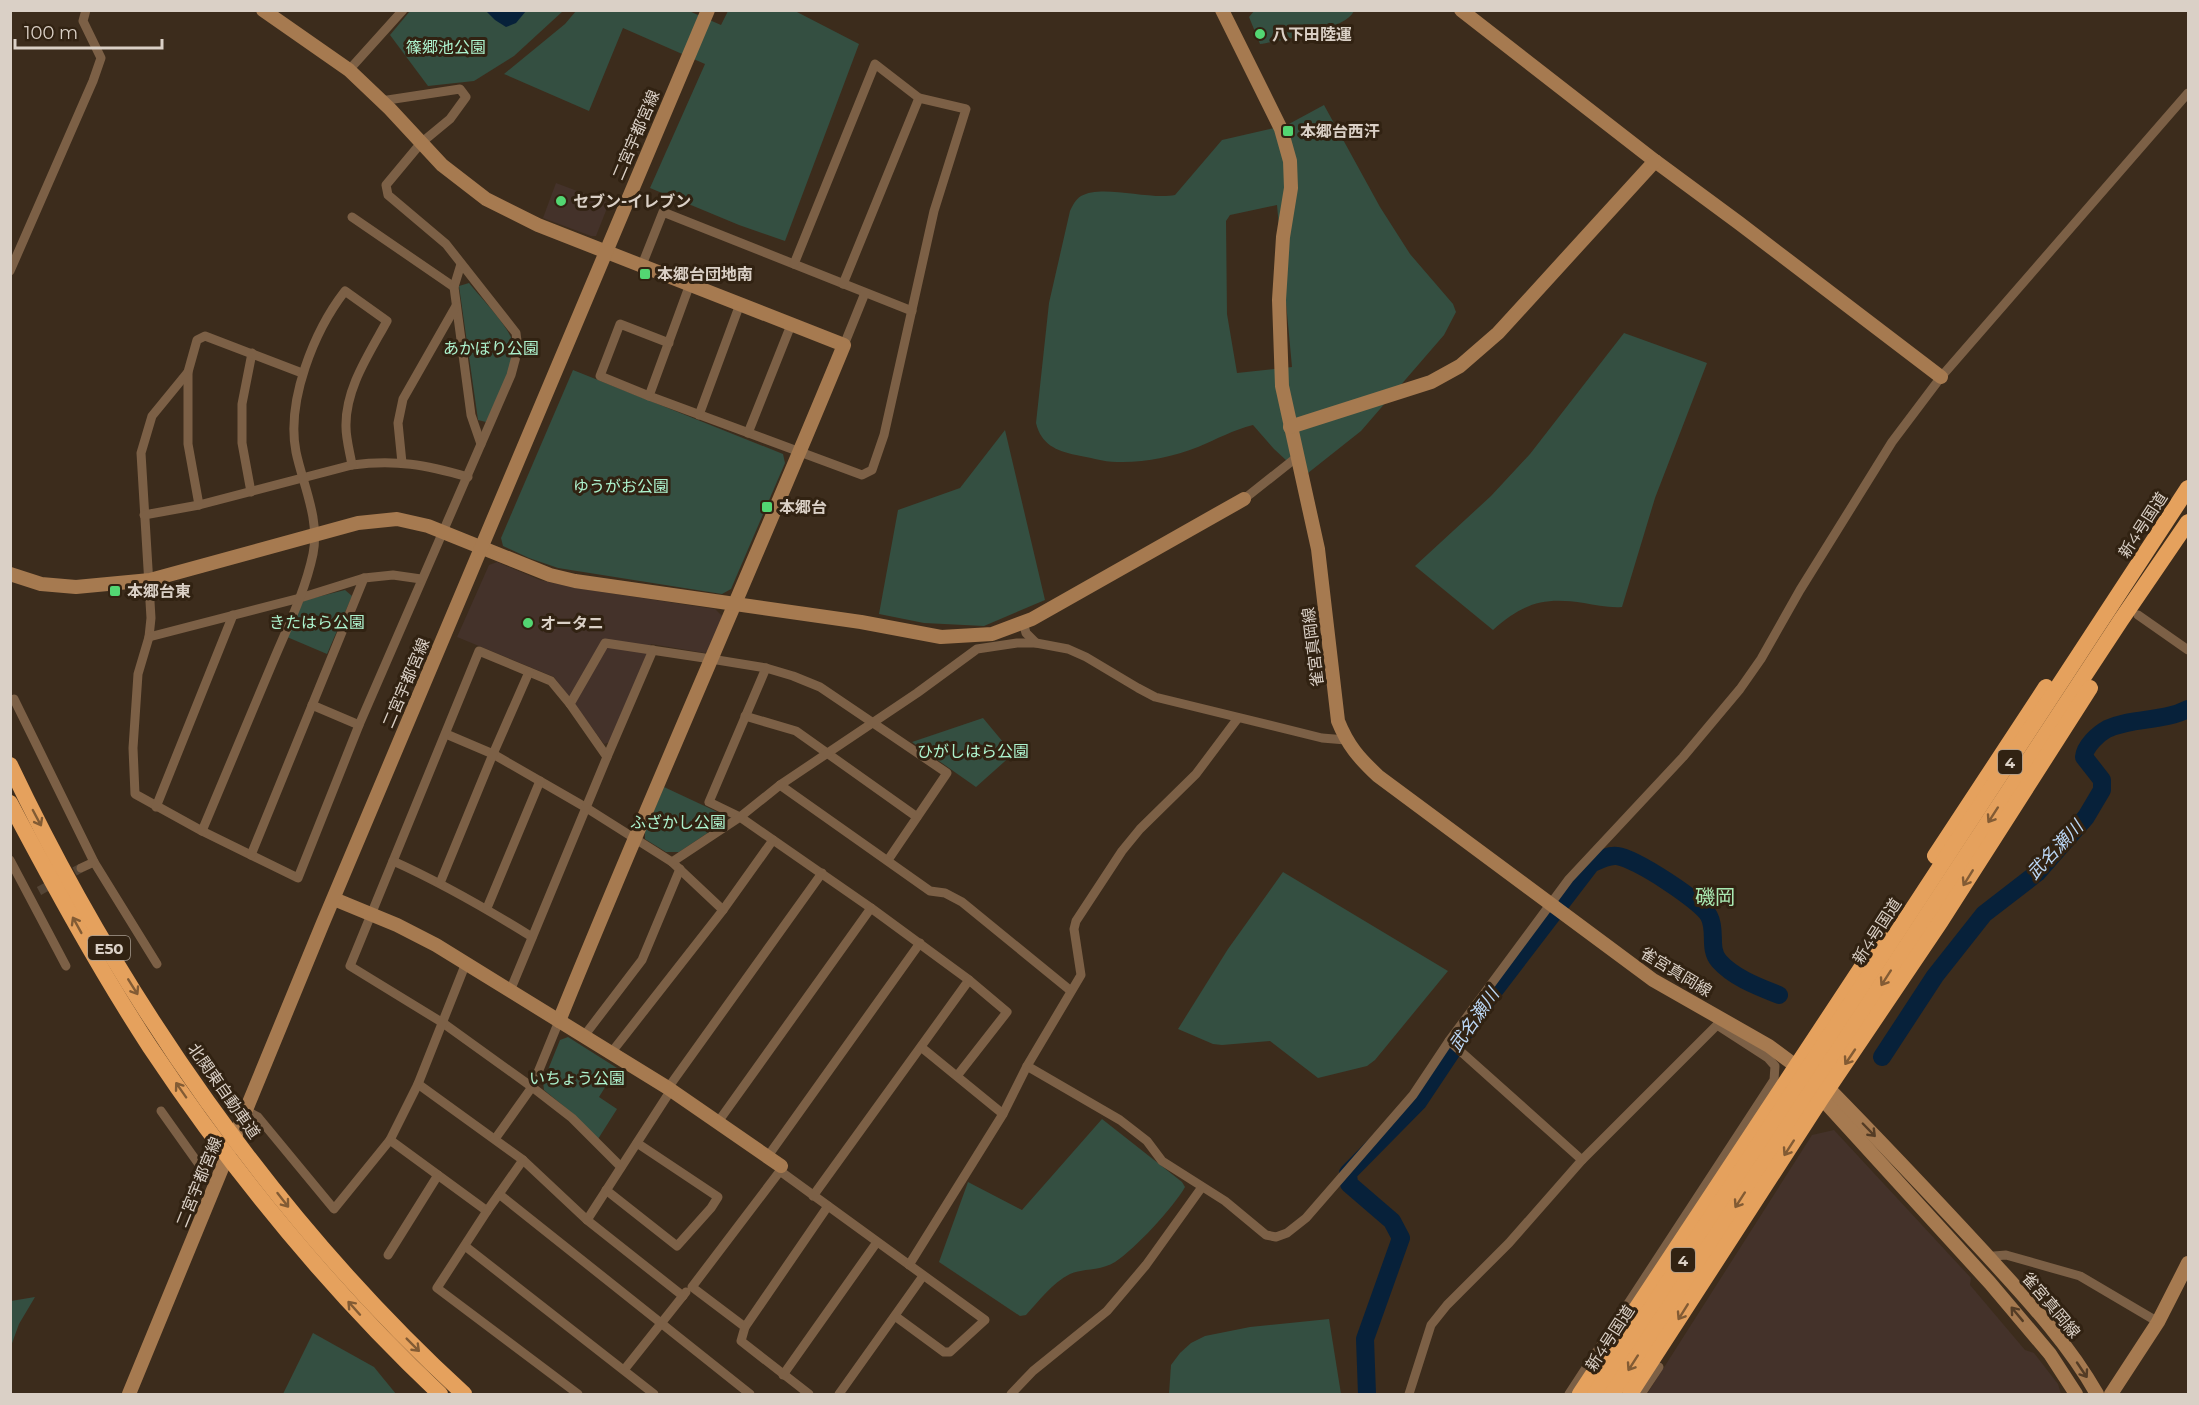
<svg xmlns="http://www.w3.org/2000/svg" width="2199" height="1405" viewBox="0 0 2199 1405" font-family="Montserrat,'Noto Sans JP',sans-serif">
<rect width="100%" height="100%" fill="#3c2c1c"/>
<!-- commercial -->
<g fill="#44322a">
<polygon points="556,183 609,203 596,236 591,236 543,218"/>
<polygon points="497,562 540,580 576,588 715,609 723,617 708,651 705,653 651,644 610,742 604,744 554,677 457,637 489,565"/>
<polygon points="1834,1130 1971,1278 1970,1285 2025,1350 2034,1353 2058,1384 2061,1394 1647,1394 1812,1135"/>
</g>
<!-- green -->
<g fill="#344f41" fill-rule="evenodd">
<polygon points="410,11 563,11 514,56 474,81 428,86 390,35"/>
<polygon points="576,11 689,11 721,25 728,11 795,11 859,44 785,241 739,225 650,188 705,64 623,28 589,111 504,74 565,24"/>
<path d="M1254 11 1354 10V11C1344 31 1282 40 1260 44L1249 17Z"/>
<path d="M1324 105 1380 207 1410 254 1453 304 1456 312 1444 335 1361 431 1308 473 1301 474 1274 449 1253 425C1233 430 1217 439 1198 447 1173 457 1143 463 1117 462 1103 462 1089 457 1076 455 1056 451 1041 444 1036 423L1049 303 1070 211C1073 205 1075 200 1081 196 1102 184 1149 200 1175 195L1222 140 1287 125ZM1277 205 1292 367 1237 373 1227 314 1226 221 1230 215Z"/>
<path d="M469 283C480 297 513 330 514 347 514 365 494 404 486 422L478 420 459 286Z"/>
<path d="M1624 333 1707 363 1655 498 1622 607C1609 608 1596 605 1584 603 1543 597 1524 603 1493 630L1415 566 1491 496 1530 454Z"/>
<polygon points="573,370 783,454 785,463 731,589 722,594 558,568 529,558 503,546 501,538"/>
<polygon points="1005,430 1045,600 984,626 924,623 879,614 898,510 960,488"/>
<polygon points="345,590 352,596 327,654 287,637 299,606 305,600"/>
<polygon points="983,718 1013,754 976,787 912,742"/>
<polygon points="664,787 726,816 727,820 679,852 666,852 645,839 645,831"/>
<polygon points="1283,872 1448,971 1375,1060 1367,1066 1318,1078 1270,1041 1222,1045 1213,1044 1178,1029 1228,949"/>
<polygon points="568,1037 617,1068 599,1097 617,1109 598,1139 571,1112 544,1090 543,1082 560,1040"/>
<path d="M1102 1119 1182 1182 1185 1187C1173 1208 1135 1249 1115 1262 1101 1271 1084 1268 1070 1274 1052 1283 1039 1301 1026 1315L1020 1316 939 1262 968 1182 1022 1210Z"/>
<polygon points="35,1297 19,1324 11,1346 11,1301"/>
<polygon points="1329,1319 1341,1394 1169,1394 1171,1365 1180,1353 1191,1343 1205,1336 1250,1327"/>
<polygon points="313,1333 374,1367 396,1394 283,1394"/>
</g>
<!-- water -->
<polygon fill="#07213a" points="486,11 526,11 516,23 506,27 495,20"/>
<g fill="none" stroke-linecap="round" stroke-linejoin="round">
<!-- river -->
<g stroke="#07213a" stroke-width="18">
<path d="M1882 1057 1935 976 1984 914 2037 873 2086 817 2102 790V780L2084 757C2085 746 2098 734 2107 729 2133 717 2163 722 2188 709"/>
<path d="M1367 1394 1365 1339 1401 1238 1392 1221 1349 1184 1348 1173 1418 1102 1480 1009 1591 864C1599 860 1608 855 1617 856 1635 858 1701 901 1709 916 1717 931 1708 948 1719 961 1734 978 1759 987 1779 995"/>
</g>
<!-- street-tunnel -->
<polyline stroke="#544536" stroke-width="9" stroke-dasharray="9 4.5" stroke-linecap="butt" points="39,891 81,868"/>
<!-- street -->
<g stroke="#7c6046" stroke-width="9">
<polyline points="349,70 403,10"/>
<polyline points="352,217 454,287"/>
<polyline points="461,264 454,287 471,415 481,444"/>
<polyline points="642,265 663,212 912,311"/>
<polyline points="10,271 93,81 101,58 83,21 86,10"/>
<polyline points="690,284 649,396 862,475 872,470 884,435 934,211 966,109 919,98 875,64 794,264"/>
<polyline points="843,284 919,98"/>
<polyline points="844,345 865,293"/>
<polyline points="188,372 152,416 141,453 151,618 149,637 138,674 133,748 135,794 202,831 298,878 359,725 511,375 518,349 516,333 446,244 388,195 386,185 421,143 450,119 466,97 460,89 381,101"/>
<polyline points="649,396 600,376 620,324 669,343"/>
<polyline points="699,415 740,304"/>
<polyline points="748,433 791,325"/>
<polyline points="402,463 398,423 403,399 456,306"/>
<polyline points="251,492 242,443 242,404 252,353"/>
<polyline points="1244,499 1297,457"/>
<polyline points="199,505 188,444 188,372 197,340 205,336 302,373"/>
<path d="M144 515 199 505 352 465C396 459 426 465 468 477"/>
<polyline points="2138,615 2188,650"/>
<polyline points="1023,622 1026,633 1036,643"/>
<polyline points="149,637 300,598 364,578 393,575 421,579"/>
<polyline points="766,668 709,802 740,817 871,908 969,980 813,1196"/>
<polyline points="14,699 94,862 157,964"/>
<polyline points="570,704 605,643 711,659 766,668 793,676 820,687 947,773 888,860"/>
<polyline points="312,705 359,725"/>
<polyline points="745,716 796,731 917,817"/>
<polyline points="446,734 493,754 585,807 672,862 723,910"/>
<polyline points="607,757 570,704 551,681 479,651 350,966 443,1023 532,1087 572,1118 621,1167"/>
<polyline points="780,785 930,891 945,893 962,902 1071,991"/>
<polyline points="156,807 233,615"/>
<path d="M202 831C225 776 248 720 272 664 287 628 305 592 313 554 320 519 303 485 296 452 286 401 314 331 345 291L387 321C369 354 345 389 346 427 346 439 350 453 352 465"/>
<polyline points="251,855 364,578"/>
<polyline points="10,860 66,966"/>
<path d="M393 861C442 883 487 909 532 937"/>
<polyline points="672,862 740,817 780,785 917,693 977,649 1017,643 1036,643 1068,649 1086,657 1138,688 1155,697 1322,738 1346,740"/>
<polyline points="81,868 94,862"/>
<polyline points="440,883 493,754 529,672"/>
<polyline points="487,908 540,781"/>
<polyline points="510,991 607,757 653,650"/>
<polyline points="584,1036 642,960 680,869"/>
<polyline points="1449,1041 1582,1160"/>
<polyline points="921,1047 1003,1114"/>
<polyline points="611,1053 723,910 773,840"/>
<polyline points="1027,1066 1120,1120 1147,1141 1162,1161 1225,1201 1266,1235 1276,1237 1287,1233 1306,1218 1413,1095 1449,1041 1569,879 1683,757 1740,689 1761,659 1800,590 1892,442 1941,377 2188,93"/>
<polyline points="957,1076 1007,1012 969,980"/>
<polyline points="418,1084 523,1160 587,1220 683,1296"/>
<polyline points="668,1088 822,873"/>
<polyline points="245,1110 258,1117 334,1209 390,1140 418,1084 466,963"/>
<polyline points="161,1111 215,1187"/>
<polyline points="718,1122 871,908"/>
<polyline points="495,1139 532,1087 559,1021"/>
<polyline points="390,1140 487,1211"/>
<polyline points="768,1156 920,943"/>
<polyline points="523,1160 487,1211 437,1288 578,1394"/>
<polyline points="781,1166 780,1171 692,1287 745,1327 741,1341 809,1394"/>
<polyline points="780,1171 985,1320 950,1352 944,1352 895,1316"/>
<polyline points="606,1190 677,1246 711,1208 718,1197 637,1143"/>
<polyline points="499,1194 750,1394"/>
<polyline points="587,1220 671,1090"/>
<polyline points="465,1246 654,1394"/>
<polyline points="388,1255 438,1175"/>
<polyline points="1990,1258 1994,1256 2006,1255 2080,1276 2158,1322"/>
<polyline points="909,1265 1003,1114 1027,1066 1081,975 1074,929 1076,921 1122,851 1140,829 1196,774 1238,718"/>
<polyline points="745,1327 828,1206"/>
<polyline points="624,1370 686,1292"/>
<polyline points="783,1375 877,1242"/>
<polyline points="839,1394 923,1276"/>
<polyline points="1011,1394 1033,1371 1107,1311 1146,1265 1202,1187"/>
<polyline points="1409,1394 1431,1325 1447,1305 1509,1243 1582,1160 1723,1019"/>
<polyline points="1569,1394 1774,1080 1775,1066 1768,1058 1717,1025"/>
<polyline points="1641,1394 1659,1367"/>
</g>
<!-- secondary -->
<g stroke="#a67a50" stroke-width="14">
<path d="M263 10 349 70 390 109 442 165 486 199 538 225 844 345C751 571 651 794 559 1021"/>
<path d="M1222 10 1281 129 1290 161 1291 188 1283 237 1279 300 1282 386 1318 549 1338 721C1348 746 1359 758 1378 776L1653 980 1769 1046 1804 1072"/>
<polyline points="1461,10 1655,161 1739,223 1941,377"/>
<polyline points="1290,427 1431,382 1460,366 1498,333 1655,161"/>
<polyline points="10,574 41,584 76,587 150,580 358,523 397,519 428,526 550,575 575,581 861,622 941,637 992,634 1032,619 1244,499"/>
<polyline points="334,899 397,925 436,945 668,1088 781,1166"/>
<path d="M1820 1083 1828 1088C1881 1142 1932 1196 1983 1251 2024 1296 2067 1341 2097 1394"/>
<polyline points="1815,1091 1990,1283 2050,1354 2076,1394"/>
<path d="M129 1394C318 931 511 470 708 10"/>
<polyline points="2111,1394 2158,1322 2188,1263"/>
</g>
<!-- highway -->
<g stroke="#e5a15d" stroke-width="16">
<path d="M10 765C120 997 275 1221 464 1394"/>
<path d="M10 803C54 886 99 969 150 1047 234 1173 330 1290 440 1394"/>
<polyline points="1935,856 2046,687"/>
<polyline points="1580,1394 1881,938"/>
<polyline points="1595,1394 2188,488"/>
<polyline points="1612,1394 2121,620 2188,522"/>
<polyline points="1630,1394 1821,1099 1941,921 2090,688"/>
</g>
</g>
<!-- one-way arrows -->
<defs><path id="oneway-shaft" d="M-6 0H5M1.5-3L5.5 0L1.5 3" fill="none" stroke-width="1.6" stroke-linecap="round" stroke-linejoin="round" transform="scale(1.5)"/></defs>
<g stroke="#825b34">
<use href="#oneway-shaft" transform="translate(1993 815) rotate(123)"/>
<use href="#oneway-shaft" transform="translate(37 818) rotate(62)"/>
<use href="#oneway-shaft" transform="translate(1968 878) rotate(122)"/>
<use href="#oneway-shaft" transform="translate(77 925) rotate(-119)"/>
<use href="#oneway-shaft" transform="translate(1886 978) rotate(123)"/>
<use href="#oneway-shaft" transform="translate(133 987) rotate(58)"/>
<use href="#oneway-shaft" transform="translate(1850 1057) rotate(124)"/>
<use href="#oneway-shaft" transform="translate(181 1090) rotate(-125)"/>
<use href="#oneway-shaft" transform="translate(1789 1148) rotate(123)"/>
<use href="#oneway-shaft" transform="translate(283 1200) rotate(52)"/>
<use href="#oneway-shaft" transform="translate(1740 1200) rotate(123)"/>
<use href="#oneway-shaft" transform="translate(354 1308) rotate(-132)"/>
<use href="#oneway-shaft" transform="translate(1683 1312) rotate(122)"/>
<use href="#oneway-shaft" transform="translate(413 1345) rotate(45)"/>
<use href="#oneway-shaft" transform="translate(1633 1363) rotate(123)"/>
</g>
<g stroke="#543c25">
<use href="#oneway-shaft" transform="translate(1869 1130) rotate(46)"/>
<use href="#oneway-shaft" transform="translate(2017 1314) rotate(-130)"/>
<use href="#oneway-shaft" transform="translate(2082 1370) rotate(56)"/>
</g>
<!-- markers -->
<g fill="#53d672" stroke="#312212" stroke-width="2">
<circle cx="1260" cy="34" r="6"/>
<rect x="1282" y="125" width="12" height="12" rx="3"/>
<circle cx="561" cy="201" r="6"/>
<rect x="639" y="268" width="12" height="12" rx="3"/>
<rect x="761" y="501" width="12" height="12" rx="3"/>
<rect x="109" y="585" width="12" height="12" rx="3"/>
<circle cx="528" cy="623" r="6"/>
</g>
<g text-anchor="middle" dominant-baseline="central" stroke-width="6" stroke-linejoin="round" paint-order="stroke">
<!-- shield labels -->
<g fill="#312212" stroke="#a79c90" stroke-width="1.5">
<rect x="1998" y="750" width="24" height="24" rx="4.5"/>
<rect x="88" y="936" width="42" height="24" rx="4.5"/>
<rect x="1671" y="1248" width="24" height="24" rx="4.5"/>
</g>
<g font-size="15" font-weight="bold" fill="#dad0c6">
<text x="2010" y="762">4</text>
<text x="109" y="948">E50</text>
<text x="1683" y="1260">4</text>
</g>
<!-- poi labels -->
<g font-size="16" font-weight="bold" fill="#dad0c6" stroke="#312212" text-anchor="start">
<text x="1272" y="34">八下田陸運</text>
<text x="1300" y="131">本郷台西汗</text>
<text x="573" y="201">セブン-イレブン</text>
<text x="657" y="274">本郷台団地南</text>
<text x="779" y="507">本郷台</text>
<text x="127" y="591">本郷台東</text>
<text x="540" y="623">オータニ</text>
</g>
<!-- park labels -->
<g font-size="16" fill="#adf3ce" stroke="#312212">
<text x="446" y="47">篠郷池公園</text>
<text x="491" y="348">あかぼり公園</text>
<text x="621" y="486">ゆうがお公園</text>
<text x="317" y="622">きたはら公園</text>
<text x="973" y="751">ひがしはら公園</text>
<text x="678" y="822">ふざかし公園</text>
<text x="577" y="1078">いちょう公園</text>
</g>
<!-- street labels -->
<g font-size="16" fill="#dad0c6" stroke="#312212">
<text transform="translate(636 135) rotate(-67)">二宮宇都宮線</text>
<text transform="translate(2143 525) rotate(-57)">新4号国道</text>
<text transform="translate(1313 647) rotate(-97)">雀宮真岡線</text>
<text transform="translate(406 683) rotate(-67)">二宮宇都宮線</text>
<text transform="translate(1877 931) rotate(-57)">新4号国道</text>
<text transform="translate(1676 972) rotate(31)">雀宮真岡線</text>
<text transform="translate(224 1091) rotate(55)">北関東自動車道</text>
<text transform="translate(199 1182) rotate(-68)">二宮宇都宮線</text>
<text transform="translate(2051 1305) rotate(50)">雀宮真岡線</text>
<text transform="translate(1610 1338) rotate(-57)">新4号国道</text>
</g>
<!-- water labels -->
<g font-size="18" font-style="italic" fill="#bbd7f5" stroke="#312212">
<text transform="translate(2055 850) rotate(-47)">武名瀬川</text>
<text transform="translate(1474 1020) rotate(-55)">武名瀬川</text>
</g>
<!-- quarter labels -->
<g font-size="20" fill="#a9e9b2" stroke="#312212">
<text x="1715" y="897">磯岡</text>
</g>
</g>
<!-- border -->
<rect width="2199" height="1405" fill="none" stroke="#dad0c6" stroke-width="24"/>
<!-- scale -->
<path d="M15 39v9h147v-9" fill="none" stroke="#dad0c6" stroke-width="3"/>
<text x="24" y="39" font-size="18" fill="#dad0c6" stroke="#312212" stroke-width="4.5" paint-order="stroke">100 m</text>
</svg>
